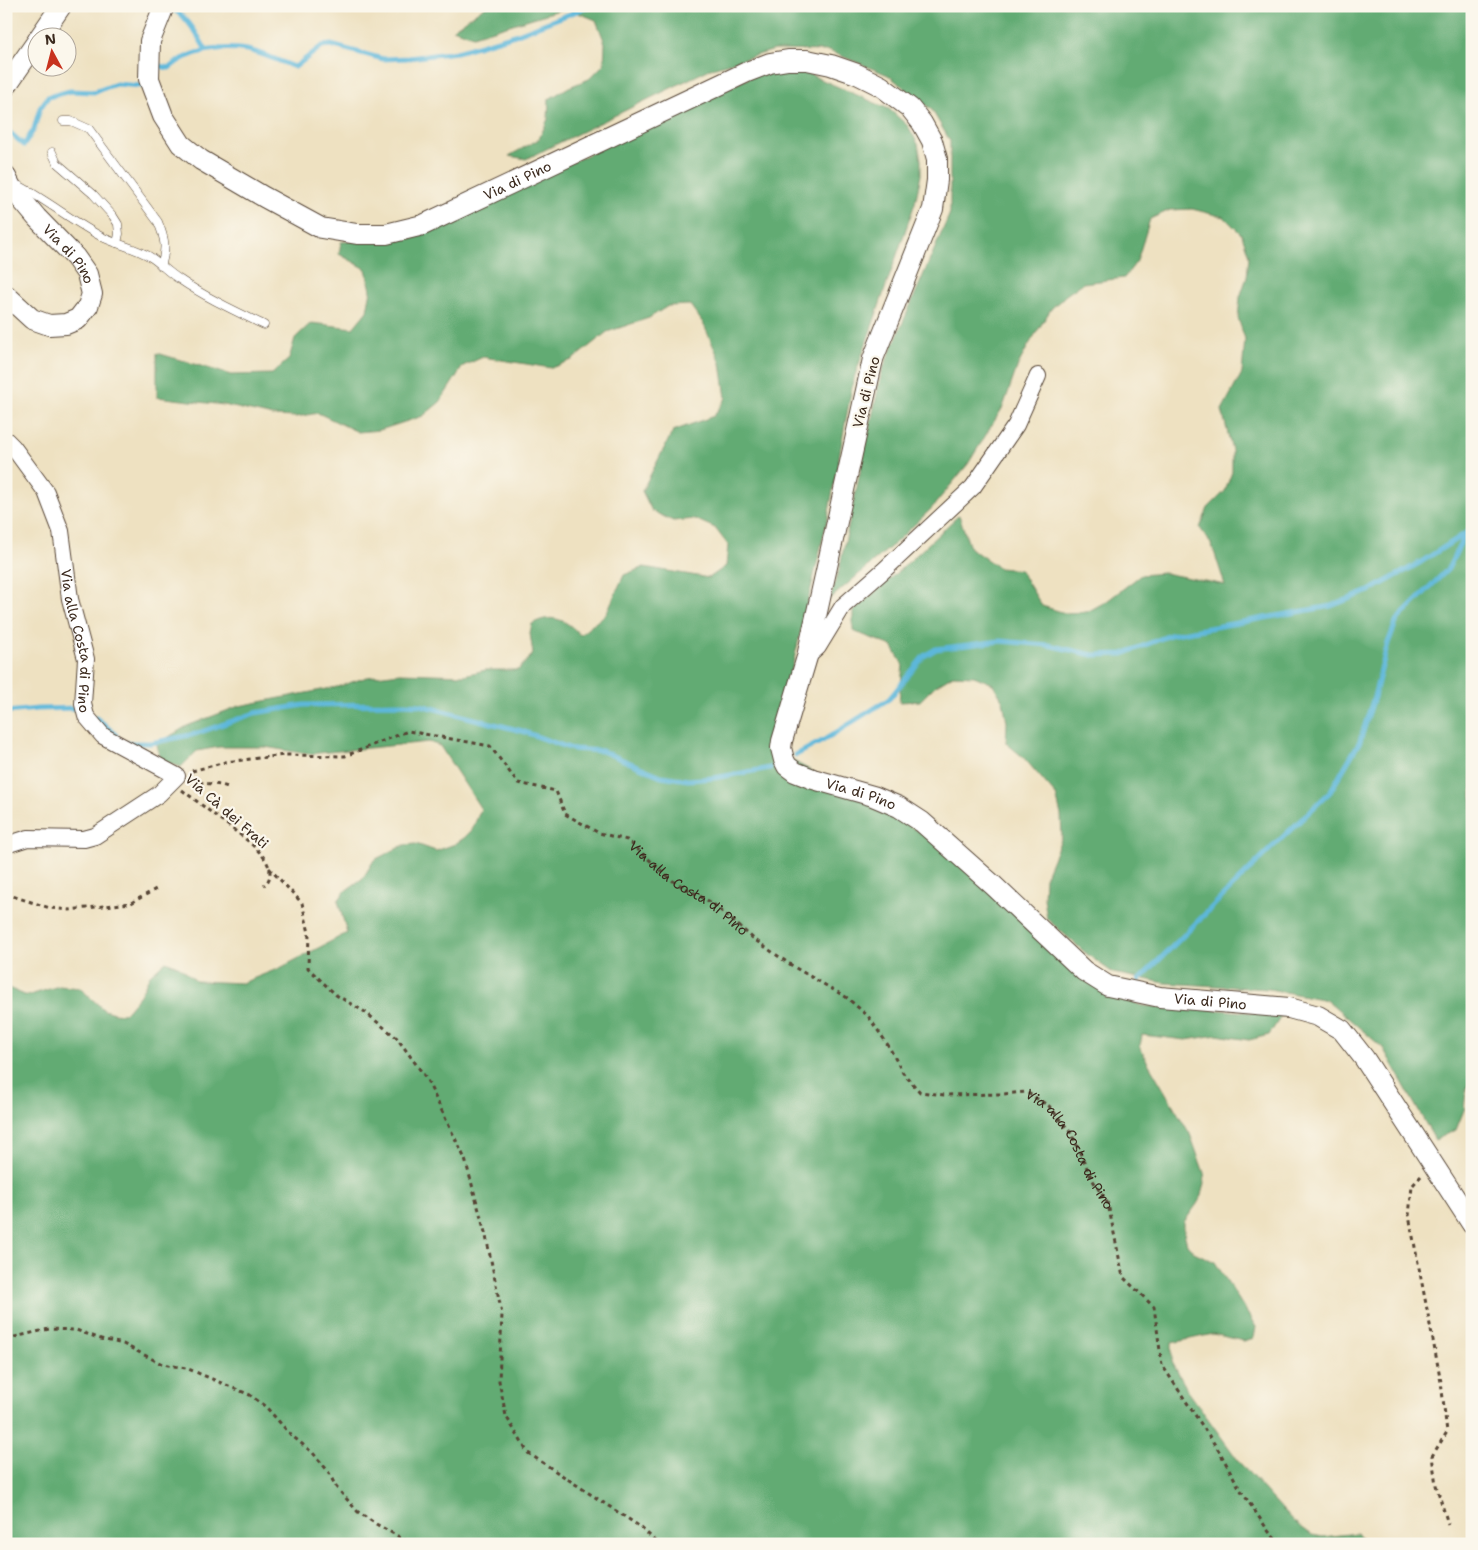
<svg xmlns="http://www.w3.org/2000/svg" width="1478" height="1550" viewBox="0 0 1478 1550" font-family="'Shantell Sans',sans-serif">
<rect width="100%" height="100%" fill="#fbf7ec"/>
<filter id="ink" filterUnits="userSpaceOnUse"><feTurbulence type="fractalNoise" baseFrequency=".02" numOctaves="2"/><feDisplacementMap in="SourceGraphic" scale="10" xChannelSelector="R" yChannelSelector="G"/><feConvolveMatrix kernelMatrix="1 2 1 2 8 2 1 2 1" color-interpolation-filters="sRGB"/></filter>
<filter id="wash" filterUnits="userSpaceOnUse"><feTurbulence type="fractalNoise" baseFrequency=".0096" numOctaves="4" result="noise"/><feDisplacementMap in="SourceGraphic" scale="20" xChannelSelector="R" yChannelSelector="G"/><feGaussianBlur stdDeviation="1.12" result="paint"/><feColorMatrix in="noise" values="0 0 0 0 0 0 0 0 0 0 0 0 0 0 0 0 0 1.4 0 .05"/><feComposite in="paint" operator="in"/></filter>
<g filter="url(#wash)">
<rect width="100%" height="100%" fill="#eee1c1"/>
<!-- forest -->
<g fill="#62ab73" stroke="#4e6a48">
<polygon points="486,6 1472,6 1472,1077 1466,1089 1464,1110 1456,1130 1435,1140 1383,1048 1327,1000 1269,989 1165,983 1113,973 1088,955 1047,919 1044,898 1045,878 1062,837 1061,815 1056,795 1023,757 1006,743 1007,722 1003,701 993,684 974,676 953,675 935,686 920,701 899,702 903,665 892,646 853,631 853,611 911,560 959,515 970,548 999,568 1020,570 1042,606 1065,613 1087,612 1107,601 1141,575 1164,573 1225,585 1212,545 1200,528 1208,508 1225,491 1232,472 1232,450 1222,410 1242,373 1245,339 1238,318 1240,297 1247,277 1249,256 1242,235 1224,217 1192,209 1170,210 1150,219 1137,261 1124,278 1083,283 1066,295 1051,309 1028,346 1018,365 1003,407 968,464 931,509 894,544 830,599 839,570 882,371 950,213 950,141 932,110 888,75 829,51 775,50 712,68 526,159 509,156 539,139 548,119 549,99 569,87 589,79 604,64 605,43 596,20 566,8 473,36 453,29"/>
<path d="M777 71 804 72 889 109 908 126 918 144 921 160V175L915 203 853 381 828 517 776 735 774 750 922 833 1118 998 1144 1006 1219 1010 1282 1015 1269 1035 1249 1040 1217 1035 1186 1040 1142 1035 1140 1046 1144 1056 1190 1134 1204 1173 1205 1184 1202 1195 1197 1204 1184 1222V1233L1187 1244 1194 1252 1215 1262 1256 1327 1254 1338 1244 1341 1213 1334 1172 1343V1362L1188 1391 1240 1463 1293 1521 1312 1535 1323 1537 1357 1533 1365 1544H6V987L27 996 59 986 80 988 104 1010 114 1013 124 1014 140 995 150 975 166 961 180 967 196 981 242 983 280 968 347 933 338 901 345 891 363 878 374 860 404 845 416 844 436 851 455 844 464 838 472 830 481 809 440 746 429 742 308 754 265 747H219L197 751 181 767 160 760 157 744 187 726 239 706 337 687 367 677 400 673 464 675 486 670H518L533 654 530 633 532 624C551 613 566 619 580 635L606 614 624 575 644 567 709 578 726 566 728 545 715 528 695 519 673 521 652 511 642 491 673 431 714 416 726 398 721 363 703 323 690 305 668 306 649 318 607 332 572 360 551 368 483 357 463 366 440 402 423 416 380 430 358 432 318 413 296 417 273 416 224 405 157 397V353L231 375 272 374 289 359 295 338 311 323 353 328 367 311 371 290 366 269 339 254 341 242 413 238 753 76Z"/>
</g>
<g fill="none" stroke-linecap="round" stroke-linejoin="round">
<!-- stream -->
<g stroke="#5db7da" stroke-width="5">
<path d="M169 8C187 14 197 35 206 50"/>
<path d="M160 66 169 68C190 50 220 46 247 50 262 53 281 62 295 67L322 46 331 45 383 59 409 58 457 52 515 35 590 6"/>
<polyline points="6,129 24,145 34,129 40,108 48,97 70,91 94,92 116,84 141,86"/>
<polyline points="6,712 38,709 81,708"/>
<polyline points="96,718 104,724 116,735"/>
<polyline points="126,743 151,743 195,734 255,713 304,705 405,704 420,705 522,731 572,749 602,751 661,776 688,780 714,778 770,768"/>
<polyline points="796,755 824,740 889,699 924,656 936,649 1000,641 1048,645 1093,655 1123,654 1170,635 1331,606 1369,591 1421,562 1472,529"/>
<polyline points="1139,980 1262,857 1330,792 1360,741 1374,697 1388,643 1397,620 1448,569 1465,534"/>
</g>
</g>
</g>
<g filter="url(#ink)">
<g fill="none" stroke-linecap="round" stroke-linejoin="round">
<defs>
<g id="service">
<path d="M63 121H71L89 129 158 222C165 239 167 248 161 266"/>
<polyline points="52,152 57,163 93,194 113,216 118,224 119,234 117,243"/>
<path d="M18 187 20 186C49 202 74 222 102 237 118 245 137 248 152 258 161 264 169 273 179 279 205 297 235 311 264 325"/>
</g>
<g id="minor">
<path id="s2" d="M6 440 13 447 46 492 61 531 70 599 86 659 83 704 86 716 103 736 177 776 159 794 95 836 84 839 28 838 6 845"/>
<polyline points="807,657 818,647 843,606 883,571 973,487 1016,425 1038,376"/>
</g>
<g id="tertiary">
<path id="s3" d="M164 6 150 41 149 79 163 116 181 144 201 160 264 197 321 228 357 234H386L423 225 747 72 770 63 788 60H807L831 65 857 74 881 86 910 108 922 123 932 141 937 159V180L933 209 873 359 807 657 782 741 781 748 784 760 787 766 795 772 813 779 873 796 899 807 922 822 993 885 1084 971 1108 986 1160 997 1289 1008 1318 1016 1342 1030 1364 1058 1472 1224"/>
<polyline points="39,38 61,6"/>
<polyline points="6,86 38,40"/>
<path id="s4" d="M6 177 11 187 37 218 75 257 87 274 92 294 88 306 78 319 66 324 49 325 32 319 6 295"/>
</g>
</defs>
<!-- service casing -->
<use href="#service" stroke="#564536" stroke-width="9"/>
<!-- minor casing -->
<use href="#minor" stroke="#564536" stroke-width="18"/>
<!-- tertiary casing -->
<use href="#tertiary" stroke="#564536" stroke-width="22"/>
<!-- path -->
<g stroke="#564536" stroke-width="3" stroke-dasharray="4 4" stroke-linecap="butt">
<path id="s1" d="M192 771 225 762 285 755 345 756 408 731 490 746 518 783 556 791 565 814 599 833 627 840 673 881 712 903 755 940 794 967 846 997 868 1016 888 1045 903 1073 920 1092 944 1095 1003 1094 1026 1092 1049 1106 1071 1133 1092 1179 1108 1204 1123 1277 1154 1307 1162 1365 1219 1451 1240 1489 1269 1532 1280 1544"/>
<path d="M192 779C203 786 217 782 230 788"/>
<path d="M182 790C198 802 213 814 229 826 240 835 252 843 261 854 269 863 275 877 264 885"/>
<polyline points="269,868 302,903 309,933 308,968 336,995 365,1012 397,1038 426,1078 465,1159 486,1236 502,1314 499,1381 506,1416 528,1453 639,1526 659,1544"/>
<polyline points="6,894 50,908 69,910 131,903 156,889"/>
<polyline points="1421,1176 1412,1186 1409,1216 1441,1382 1447,1432 1432,1456 1436,1485 1448,1524"/>
<polyline points="6,1339 49,1329 76,1330 101,1339 123,1344 162,1364 186,1368 250,1395 266,1407 291,1435 313,1453 328,1471 336,1487 358,1512 376,1524 412,1544"/>
</g>
<!-- service -->
<use href="#service" stroke="#fff" stroke-width="8"/>
<!-- minor -->
<use href="#minor" stroke="#fff" stroke-width="16"/>
<!-- tertiary -->
<use href="#tertiary" stroke="#fff" stroke-width="20"/>
</g>
</g>
<g text-anchor="middle" dominant-baseline="central" stroke-width="4.5" stroke-linejoin="round" paint-order="stroke">
<!-- street labels -->
<g font-size="14" fill="#3b2a1e" stroke="#fbf7ec">
<text stroke="none"><textPath href="#s3" startOffset="520">Via di Pino</textPath></text>
<text stroke="none"><textPath href="#s4" startOffset="100">Via di Pino</textPath></text>
<text transform="translate(866 392) rotate(-76)">Via di Pino</text>
<text stroke="none"><textPath href="#s2" startOffset="219">Via alla Costa di Pino</textPath></text>
<text stroke="none"><textPath href="#s3" startOffset="1720">Via di Pino</textPath></text>
<text transform="translate(227 811) rotate(41)">Via Cà dei Frati</text>
<text stroke="none"><textPath href="#s1" startOffset="562">Via alla Costa di Pino</textPath></text>
<text stroke="none"><textPath href="#s3" startOffset="2140">Via di Pino</textPath></text>
<text stroke="none"><textPath href="#s1" startOffset="1056">Via alla Costa di Pino</textPath></text>
</g>
</g>
<!-- margin -->
<rect width="1478" height="1550" fill="none" stroke="#fbf7ec" stroke-width="25"/>
<!-- north arrow -->
<g transform="translate(52 52) rotate(353)"><circle r="24" fill="#fbf7ec" stroke="#aea59a"/>
<path d="M0-4L9 19L0 12L-9 19Z" fill="#c8321e"/>
<text y="-8" font-size="14" font-weight="bold" text-anchor="middle" fill="#3b2a1e">N</text>
</g>
</svg>
